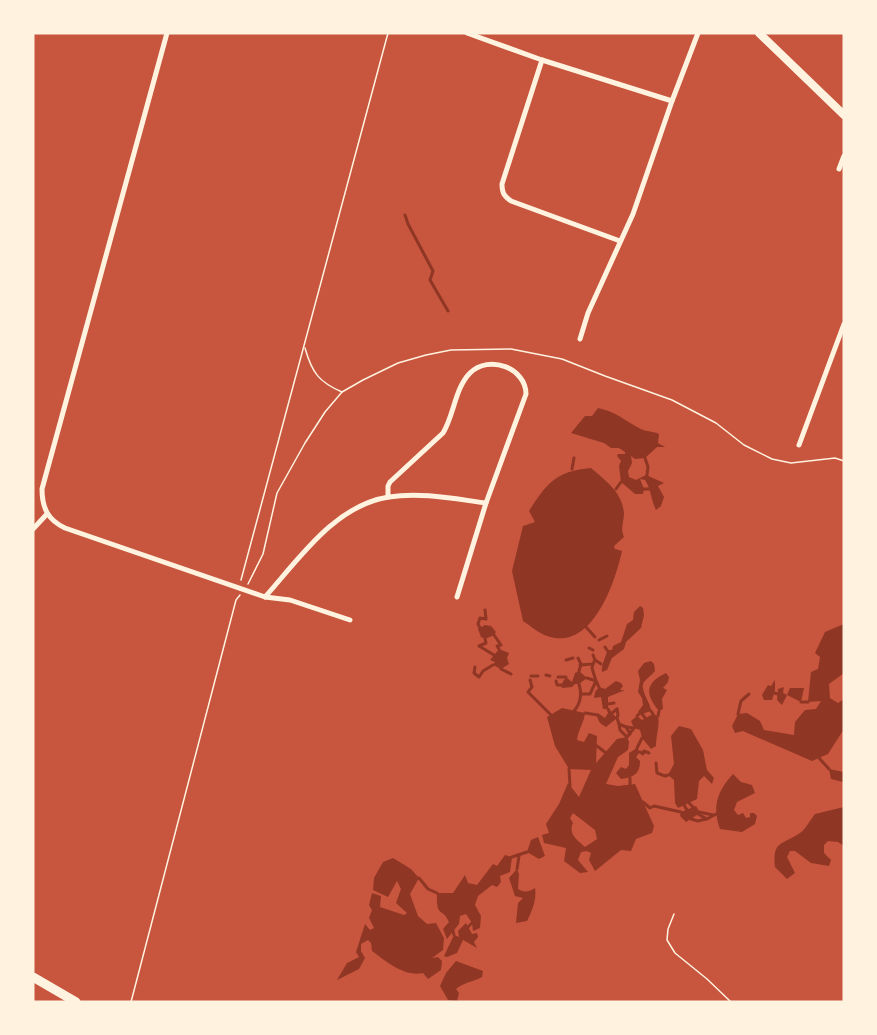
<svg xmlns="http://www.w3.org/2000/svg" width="877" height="1035" viewBox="0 0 877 1035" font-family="'Open Sans',sans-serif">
<rect width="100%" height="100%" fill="#c8553d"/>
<!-- water -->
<g fill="#8f3625" fill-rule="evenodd">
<path d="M598 408C617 412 625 421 641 429 647 432 653 431 659 434L658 443 665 447H657L645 458 635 459 631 456 632 463 628 471 629 477 636 480 646 475 664 483 658 486 664 497 661 506 656 510C651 500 651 489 645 480L640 479 644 489 643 494H635L621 482 619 466 621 461 617 456 618 454H625V452L619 448H611L604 443 571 433 585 416H592Z"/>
<path d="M591 468C606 481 622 492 624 513 624 522 620 528 624 537L614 546 615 549 622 551C615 583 592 652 547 636 538 633 531 626 523 621L512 571 523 526 535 522 529 511C547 483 556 471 591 468Z"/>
<path d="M640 606 643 608 644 615 641 628 626 642 624 649 612 658 607 670 602 672C601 663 606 659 607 650H612L613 646 621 642 627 624 633 620 634 612Z"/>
<polygon points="844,624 844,673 829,684 830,698 838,703 844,699 844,729 828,754 812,761 743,731 735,733 732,726 738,714 747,713 760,721 764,730 794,735 795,722 805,710 816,709 821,701 808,702 811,672 818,669 820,657 815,653 825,632"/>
<polygon points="485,625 491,626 496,632 494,635 485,639 481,637 478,629"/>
<polygon points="499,649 509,653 507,658 509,664 501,669 493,665 495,662 490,660"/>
<path d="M651 661 654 664 655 671C652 675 647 678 644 682 639 689 651 703 651 711L642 714 638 712 643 705 642 698 638 692 640 680 638 671 644 663Z"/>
<polygon points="579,671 587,678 579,684 575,684 572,687 562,688 561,685 566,677 572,682 575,673"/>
<path d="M666 673 669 677 668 682 663 688 667 690 662 699 663 709 659 711C645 694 645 683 666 673Z"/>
<polygon points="775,680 775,690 772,700 764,700 762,695 768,685 771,686"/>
<polygon points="616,681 621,683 623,686 620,690 625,690 608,697 608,709 603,709 601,697 594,698 595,692 599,687 605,689"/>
<polygon points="784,687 783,693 787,695 790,688 804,688 801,702 787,695 782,705 777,700 778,689"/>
<path d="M562 708 585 713C584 723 578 730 577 740L584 742 589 733 597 736 596 763 617 739 627 737 629 742 628 750 618 757 606 784 618 786 635 784 654 826 652 833 636 839 631 851 621 850 595 871 589 860 591 853 587 851 581 852 578 860 588 872 580 873 564 861 566 848 544 843 542 835 549 833 546 824 559 804 568 783 579 797 591 770 569 769 555 746 547 717ZM573 813 595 830 597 839 585 847C577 840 568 834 573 823L570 818Z"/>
<polygon points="608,713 612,713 617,718 606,727 600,723 597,717 599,714 605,718"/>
<path d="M653 714 658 716C660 726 656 735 656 746L651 749 642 738 640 730 634 728 631 721 637 716 642 720Z"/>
<polygon points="679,726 691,729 703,750 707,770 714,778 712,784 704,776 699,781 697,799 678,808 675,803 674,780 668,775 674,764 671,736"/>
<path d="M637 748 640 752 636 757 640 761C640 774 634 777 621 779L616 773 621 767 626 769 629 765V753Z"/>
<polygon points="829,769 844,772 843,782 831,779"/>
<path d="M733 774 741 782 752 785 755 793 737 802 734 810 738 815 743 813 746 818 750 817V813H754L757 816 755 824 742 832 720 829C712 806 717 792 733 774Z"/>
<polygon points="696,806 700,813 686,822 680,816 681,812"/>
<path d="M844 807V846L838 842 828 841 824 845V853L831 860 829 866 811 863 795 851H790L787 857 795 873 787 879 775 867C772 840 783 845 800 833 806 829 810 820 815 814Z"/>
<polygon points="538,837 545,856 539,859 527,852 531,840"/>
<path d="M505 855 512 857 510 872 500 876 501 882 497 887 492 885 478 896 475 905 481 916 480 928 473 931 472 923 466 914 460 916 459 924 447 939 443 929 449 922C442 906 436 919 437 893H453L465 875 468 883 477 885 493 864 497 866Z"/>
<path d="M393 858 411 869 419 878 410 894 418 916 427 924 436 923 444 938 443 950 432 958 438 957 442 961 441 970 428 979 423 973C404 977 387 962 372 951L371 943 368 940 361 944V951L365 958 359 969 337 980 347 963 359 957 356 952 365 924 370 930 374 928 369 918 372 910 369 905 372 893 381 896 380 907 404 915 407 913 396 903 401 889 397 881 388 897 373 890 374 878 383 862Z"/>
<path d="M517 869 519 874 518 889C525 893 529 892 535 888 537 899 532 911 527 921L516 923 518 903 523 898 515 896 509 878Z"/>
<polygon points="466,923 472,934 477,933 478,937 474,942 477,948 463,940 457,953 447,957 444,956 454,935 459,937 458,931"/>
<path d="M456 961 483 971 482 977C473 982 464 982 456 989L459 993 457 1001 448 1000 440 986 446 973Z"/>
</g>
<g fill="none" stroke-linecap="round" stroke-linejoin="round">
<!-- stream -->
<g stroke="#8f3625" stroke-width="3">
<polyline points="405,215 408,224 433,271 430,280 448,311"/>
<polyline points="645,458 648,467 647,475"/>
<polyline points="572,469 574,458"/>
<polyline points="616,489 621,482"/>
<polyline points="644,489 650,489"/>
<polyline points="586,627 595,637"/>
<polyline points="480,628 478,624 480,618 486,619 485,610"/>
<polyline points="494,635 501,645 497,646 499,649"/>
<polyline points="485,639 486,643 479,646 494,655"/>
<polyline points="599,640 607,636"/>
<polyline points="605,647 607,650"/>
<polyline points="589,648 593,650"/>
<polyline points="593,655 595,660 601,664"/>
<polyline points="578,658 581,664 579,671"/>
<polyline points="566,660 573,658"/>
<polyline points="580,665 593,664 595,660"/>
<polyline points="475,667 474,673 479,677 483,671 493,665"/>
<polyline points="501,669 511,674"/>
<polyline points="546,675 550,676"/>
<polyline points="531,676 538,676"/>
<polyline points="558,677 566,677"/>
<polyline points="587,678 596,681 599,687"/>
<polyline points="530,680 532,687 528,692 551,715"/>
<polyline points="556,681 557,685 561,685"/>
<polyline points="774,693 778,694"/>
<polyline points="582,694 590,694 596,681 592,668 593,664"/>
<polyline points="801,702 808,702"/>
<polyline points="608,704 614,703"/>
<polyline points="608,709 610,713"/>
<polyline points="617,709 618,715 617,718 619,724 626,727 630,734"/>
<path d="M574 711C581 703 582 694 579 684"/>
<polyline points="651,711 653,714"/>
<polyline points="585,713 598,715"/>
<polyline points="612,713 617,709"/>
<polyline points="642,714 646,719"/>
<polyline points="738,714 741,701 749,694"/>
<polyline points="637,716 640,713"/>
<polyline points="658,716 659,711"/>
<polyline points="619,724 620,730 627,737 634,728 626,727"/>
<polyline points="597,746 606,753"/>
<polyline points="637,748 642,738"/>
<polyline points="640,752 643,754 644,751 649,753"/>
<polyline points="819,758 829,769"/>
<polyline points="656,763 657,773 665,776 668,775"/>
<polyline points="569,769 570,786"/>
<polyline points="630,778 630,784"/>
<polyline points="643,802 650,808 654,806 681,812"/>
<polyline points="689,803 693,807"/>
<polyline points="684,805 687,810"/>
<polyline points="699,812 713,815"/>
<polyline points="698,814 707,819 716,814"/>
<polyline points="691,819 698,821 706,819"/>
<polyline points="512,857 527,852"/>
<polyline points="517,869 519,856"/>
<polyline points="419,878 428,889 437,893"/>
<polyline points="468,927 472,923"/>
<polyline points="453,931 454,935"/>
</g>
<!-- path -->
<g stroke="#fff3e0" stroke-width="1.5">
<path d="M305 348C312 373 319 382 342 392"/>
<polyline points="241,580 388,33"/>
<polyline points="248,584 263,554 277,493 305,443 325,412 342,392 363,380 398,363 426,355 451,350 511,349 562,359 605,376 672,400 716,423 744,445 772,459 791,463 835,458 844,461"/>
<polyline points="674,914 668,929 667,940 675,953 707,979 731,1002"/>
<polyline points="131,1002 236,600 240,595"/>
</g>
<!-- minor -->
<g stroke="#fff3e0" stroke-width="5">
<path d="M167 33 42 489C42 508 48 520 65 528L265 597 290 600 350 620"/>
<polyline points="467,33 542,60 672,101"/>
<path d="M542 60 502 184C502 193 504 196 511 201L620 241"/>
<polyline points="839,169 844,156"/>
<polyline points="580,339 588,313 633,214 672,101 698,33"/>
<polyline points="799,445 844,324"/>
<path d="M388 497V486L390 482 443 433C454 415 455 388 470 373 489 354 526 368 526 394L486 503 457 597"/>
<polyline points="33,529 47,514"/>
<path d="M265 597C299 559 335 505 389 497 421 492 455 499 486 503"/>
</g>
<!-- secondary -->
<polyline stroke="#fff3e0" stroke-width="8" points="759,33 844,115"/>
<!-- trunk -->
<polyline stroke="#fff3e0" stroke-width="9" points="33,977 76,1002"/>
</g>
<!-- border -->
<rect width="877" height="1035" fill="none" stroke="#fff3e0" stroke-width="69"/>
</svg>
